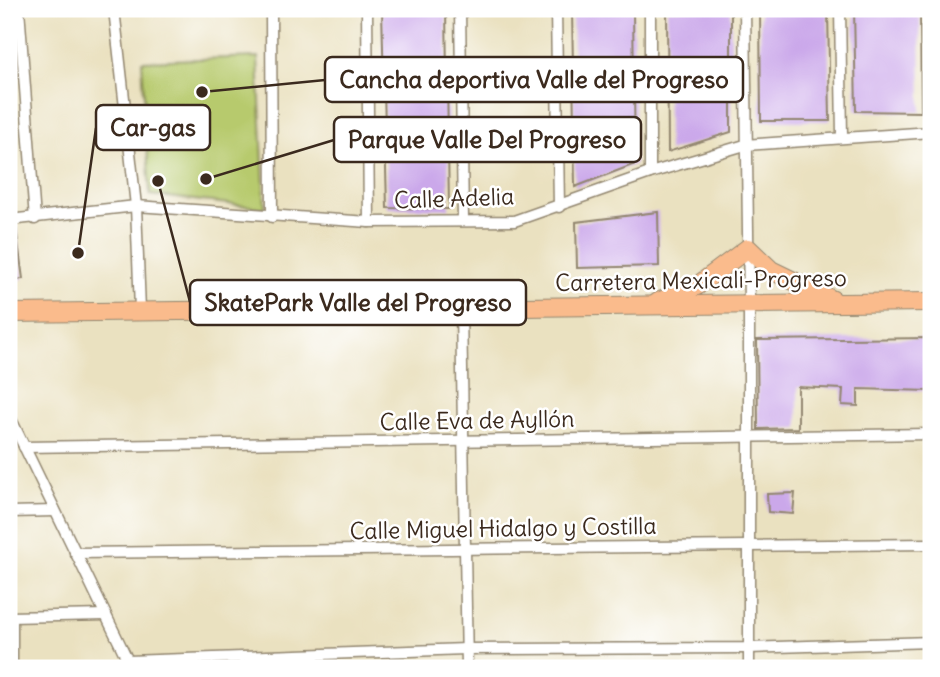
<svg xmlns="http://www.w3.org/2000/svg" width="940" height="677" viewBox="0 0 940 677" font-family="Delius,sans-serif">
<rect width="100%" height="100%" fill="#fff"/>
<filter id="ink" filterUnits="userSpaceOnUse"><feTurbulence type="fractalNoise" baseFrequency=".0143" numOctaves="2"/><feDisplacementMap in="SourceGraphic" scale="14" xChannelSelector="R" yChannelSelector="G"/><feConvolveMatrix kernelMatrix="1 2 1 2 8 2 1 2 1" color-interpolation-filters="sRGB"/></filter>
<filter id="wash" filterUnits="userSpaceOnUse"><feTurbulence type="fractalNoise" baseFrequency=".00686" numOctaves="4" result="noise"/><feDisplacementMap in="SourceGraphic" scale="28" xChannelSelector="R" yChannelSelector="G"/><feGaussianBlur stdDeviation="1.57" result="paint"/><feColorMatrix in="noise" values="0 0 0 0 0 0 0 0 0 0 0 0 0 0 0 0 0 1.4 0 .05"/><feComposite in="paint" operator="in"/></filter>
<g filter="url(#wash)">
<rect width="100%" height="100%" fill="#eae1c0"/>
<!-- green -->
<polygon fill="#b7ca6d" stroke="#797a46" stroke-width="2" points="258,57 265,208 150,195 142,61"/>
<g id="blocks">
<!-- building -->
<g fill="#cba8ea">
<polygon points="382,9 446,9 449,209 387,208"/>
<polygon points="572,9 633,9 635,164 575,187"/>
<polygon points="667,9 731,9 731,132 668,152"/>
<polygon points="760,9 828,9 830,121 761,121"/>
<polygon points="854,9 920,9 921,112 856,111"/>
<polygon points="658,212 659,266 577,268 576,222"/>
<polygon points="16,227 23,279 9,280 9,228"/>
<polygon points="931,338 931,391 858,389 858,406 842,405 843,389 798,387 798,428 758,429 757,340"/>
<polygon points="795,493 793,514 768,512 767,494"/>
</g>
</g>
</g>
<g filter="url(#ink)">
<use href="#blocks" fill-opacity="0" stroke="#92866f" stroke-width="2"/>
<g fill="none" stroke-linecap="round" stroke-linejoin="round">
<defs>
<g id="street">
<polyline points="19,9 35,219"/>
<polyline points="114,9 136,206 140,310"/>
<polyline points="271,9 272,217"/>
<polyline points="367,9 369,222"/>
<polyline points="460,9 463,220"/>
<polyline points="556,9 559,207"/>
<polyline points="650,9 650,173"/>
<polyline points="745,9 749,305 749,668"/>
<polyline points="840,9 842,136"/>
<polyline points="9,220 136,206 369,222 514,221 650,173 745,145 931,132"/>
<polyline points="461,309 467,668"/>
<polyline points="9,415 131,667"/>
<polyline points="24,447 931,434"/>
<polyline points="9,512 55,511"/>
<polyline points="75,553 931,544"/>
<polyline points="9,617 106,615"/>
<polyline points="128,661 466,649 748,648 931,642"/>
<polyline points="12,668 12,617"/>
</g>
<g id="primary">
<polyline points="658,302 697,286 748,248 771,270 833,300"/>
<polyline points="9,313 931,302"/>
</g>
</defs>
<!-- street casing -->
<use href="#street" stroke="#92866f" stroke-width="13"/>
<!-- primary casing -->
<use href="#primary" stroke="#92866f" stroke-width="20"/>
<!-- street -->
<use href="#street" stroke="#fff" stroke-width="10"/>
<!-- primary -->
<use href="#primary" stroke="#fabb8c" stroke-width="18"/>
</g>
</g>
<g text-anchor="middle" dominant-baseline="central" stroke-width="5" stroke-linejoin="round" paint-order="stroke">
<!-- street labels -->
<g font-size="23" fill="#3b2a1e" stroke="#fff">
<text transform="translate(454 198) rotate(-2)">Calle Adelia</text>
<text transform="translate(701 280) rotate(-1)">Carretera Mexicali-Progreso</text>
<text transform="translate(477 420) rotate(-1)">Calle Eva de Ayllón</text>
<text transform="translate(503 528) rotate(-1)">Calle Miguel Hidalgo y Costilla</text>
</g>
</g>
<!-- callouts -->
<path fill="none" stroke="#3b2a1e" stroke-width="2.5" d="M202 92L325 80M78 253L96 128M206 179L334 140M158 181L190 302"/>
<g fill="#3b2a1e" stroke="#fff" stroke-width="2.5">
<circle cx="202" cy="92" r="7"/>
<circle cx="78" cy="253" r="7"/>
<circle cx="206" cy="179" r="7"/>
<circle cx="158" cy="181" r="7"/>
</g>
<g fill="#fff" stroke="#3b2a1e" stroke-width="2.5">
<rect x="325" y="57" width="418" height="45" rx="7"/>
<rect x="96" y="105" width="114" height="45" rx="7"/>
<rect x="334" y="117" width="307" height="45" rx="7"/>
<rect x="190" y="280" width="336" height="45" rx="7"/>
</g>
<g font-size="24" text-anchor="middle" font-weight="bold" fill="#3b2a1e">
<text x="534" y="88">Cancha deportiva Valle del Progreso</text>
<text x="153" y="136">Car-gas</text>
<text x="487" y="148">Parque Valle Del Progreso</text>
<text x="358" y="311">SkatePark Valle del Progreso</text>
</g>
<!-- margin -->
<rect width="940" height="677" fill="none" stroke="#fff" stroke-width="35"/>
</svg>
